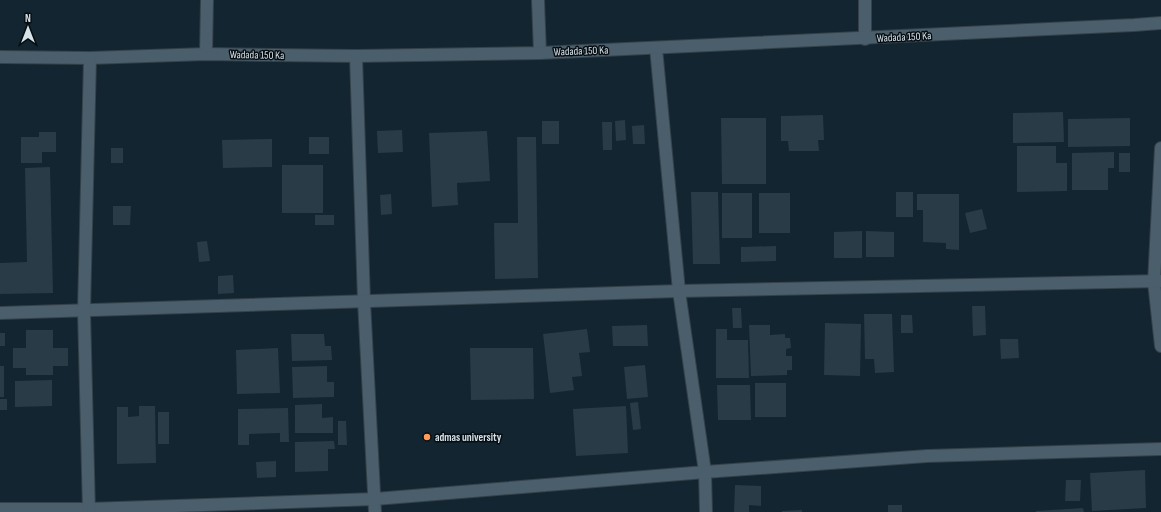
<svg xmlns="http://www.w3.org/2000/svg" width="1161" height="512" viewBox="0 0 1161 512" font-family="'Sofia Sans Condensed',sans-serif">
<rect width="100%" height="100%" fill="#132530"/>
<!-- building -->
<g fill="#283b47">
<polygon points="1063,112 1064,142 1013,143 1013,113"/>
<polygon points="823,115 824,140 818,140 819,151 789,151 788,141 781,141 781,116"/>
<polygon points="721,118 766,118 766,184 722,184"/>
<polygon points="1130,118 1130,146 1068,147 1068,119"/>
<polygon points="625,120 626,140 616,141 615,121"/>
<rect x="542" y="121" width="17" height="23"/>
<polygon points="602,122 612,122 612,150 603,150"/>
<polygon points="644,125 645,144 633,144 632,126"/>
<polygon points="402,130 403,152 378,153 377,131"/>
<polygon points="487,131 490,181 457,183 458,205 432,207 429,133"/>
<polygon points="39,132 56,132 56,152 42,152 42,163 21,163 21,137 39,137"/>
<rect x="309" y="137" width="20" height="17"/>
<polygon points="517,137 536,137 538,278 495,279 494,223 518,223"/>
<polygon points="272,139 272,167 223,168 222,140"/>
<polygon points="1017,146 1056,146 1056,163 1067,163 1067,191 1017,192"/>
<rect x="111" y="148" width="12" height="15"/>
<polygon points="1114,152 1114,168 1108,168 1108,190 1072,190 1072,153"/>
<rect x="1119" y="153" width="11" height="19"/>
<rect x="282" y="165" width="41" height="48"/>
<polygon points="50,167 53,293 0,294 0,263 27,262 25,168"/>
<polygon points="691,192 718,192 720,264 693,264"/>
<rect x="896" y="192" width="17" height="25"/>
<rect x="722" y="193" width="30" height="45"/>
<rect x="759" y="193" width="31" height="40"/>
<polygon points="391,194 392,214 381,215 380,195"/>
<polygon points="917,194 959,194 959,250 946,249 946,243 923,242 923,210 917,210"/>
<polygon points="113,206 131,206 130,225 113,225"/>
<polygon points="982,209 987,229 970,233 965,213"/>
<rect x="315" y="215" width="19" height="10"/>
<polygon points="862,231 862,258 834,258 834,232"/>
<polygon points="866,231 894,232 894,257 866,257"/>
<polygon points="207,241 210,261 199,262 197,242"/>
<polygon points="776,246 776,261 741,262 741,247"/>
<polygon points="233,275 234,293 218,294 218,276"/>
<polygon points="972,306 985,306 986,335 973,336"/>
<polygon points="732,308 741,308 742,328 733,328"/>
<polygon points="864,314 892,314 894,372 875,373 874,359 865,359"/>
<polygon points="901,315 912,315 913,333 901,333"/>
<polygon points="825,323 861,324 860,376 824,375"/>
<polygon points="647,325 648,346 613,346 612,326"/>
<polygon points="749,325 770,325 770,335 785,334 785,338 790,338 791,348 786,349 786,356 792,356 792,370 787,370 787,375 751,376"/>
<polygon points="587,329 590,352 579,353 582,376 572,377 574,390 550,393 543,334"/>
<polygon points="716,329 727,329 727,340 748,340 749,378 716,378"/>
<polygon points="26,330 53,330 53,348 68,348 68,366 53,366 53,375 26,375 26,368 13,368 13,348 26,348"/>
<rect x="0" y="333" width="5" height="13"/>
<polygon points="291,334 324,334 325,346 331,346 332,360 292,361"/>
<polygon points="1000,339 1018,339 1019,358 1001,359"/>
<polygon points="278,348 280,393 237,394 236,350"/>
<polygon points="470,348 533,348 534,399 471,400"/>
<polygon points="645,365 648,397 627,399 624,367"/>
<rect x="0" y="366" width="4" height="31"/>
<polygon points="327,366 327,382 334,382 334,397 293,398 292,367"/>
<polygon points="52,380 52,406 15,407 15,381"/>
<rect x="755" y="383" width="31" height="34"/>
<polygon points="717,385 750,385 751,420 718,420"/>
<rect x="0" y="399" width="7" height="11"/>
<polygon points="638,402 641,429 633,430 630,403"/>
<polygon points="322,404 322,418 333,417 333,433 295,433 295,405"/>
<polygon points="139,406 155,406 156,463 117,464 117,407 128,407 128,417 139,416"/>
<polygon points="626,406 628,453 576,456 573,409"/>
<polygon points="288,408 289,442 280,442 280,433 249,434 249,445 238,445 238,409"/>
<rect x="158" y="412" width="11" height="32"/>
<polygon points="338,421 346,421 347,445 338,445"/>
<polygon points="334,441 335,449 328,449 328,471 295,472 295,442"/>
<polygon points="276,461 276,477 257,478 256,462"/>
<polygon points="1145,470 1146,508 1092,511 1090,473"/>
<polygon points="1066,480 1081,480 1080,501 1065,501"/>
<polygon points="735,485 761,486 761,506 749,505 749,512 734,512"/>
<rect x="888" y="505" width="14" height="7"/>
<polygon points="1083,508 1084,512 1036,512 1036,511"/>
<polygon points="802,510 802,512 782,512 782,511"/>
</g>
<g fill="none" stroke-linecap="round" stroke-linejoin="round">
<defs>
<g id="minor">
<polyline points="538,0 540,53"/>
<polyline points="865,0 865,39"/>
<polyline points="656,48 679,291 705,472 706,512"/>
<polyline points="206,54 207,0"/>
<polyline points="356,56 364,301 375,512"/>
<polyline points="0,57 90,58 206,54 356,56 540,53 1134,25 1161,23"/>
<polyline points="1161,148 1154,282 1161,346"/>
<polyline points="0,313 679,291 1161,281"/>
<polyline points="0,509 89,509 375,499 705,472 927,456 1161,449"/>
<polyline points="89,512 84,311 90,58"/>
</g>
</defs>
<!-- minor casing -->
<use href="#minor" stroke="#34414a" stroke-width="14"/>
<!-- minor -->
<use href="#minor" stroke="#4a5e6b" stroke-width="12"/>
</g>
<!-- markers -->
<circle fill="#ff9b5a" stroke="#060d12" stroke-width="1.5" cx="427" cy="437" r="4"/>
<g text-anchor="middle" dominant-baseline="central" stroke-width="3" stroke-linejoin="round" paint-order="stroke">
<!-- street labels -->
<g font-size="11" fill="#d6e2e9" stroke="#060d12">
<text transform="translate(904 37) rotate(-3)">Wadada 150 Ka</text>
<text transform="translate(581 51) rotate(-2)">Wadada 150 Ka</text>
<text transform="translate(257 55) rotate(1)">Wadada 150 Ka</text>
</g>
<!-- poi labels -->
<g font-size="11" font-weight="bold" fill="#d6e2e9" stroke="#060d12" text-anchor="start">
<text x="435" y="437">admas university</text>
</g>
</g>
<!-- north arrow -->
<g transform="translate(28 28)" stroke="#060d12" stroke-width="3" paint-order="stroke">
<path d="M0-3L7 15L0 10L-7 15Z" fill="#d6e2e9"/>
<text y="-6" font-size="11" font-weight="bold" text-anchor="middle" fill="#d6e2e9">N</text>
</g>
</svg>
